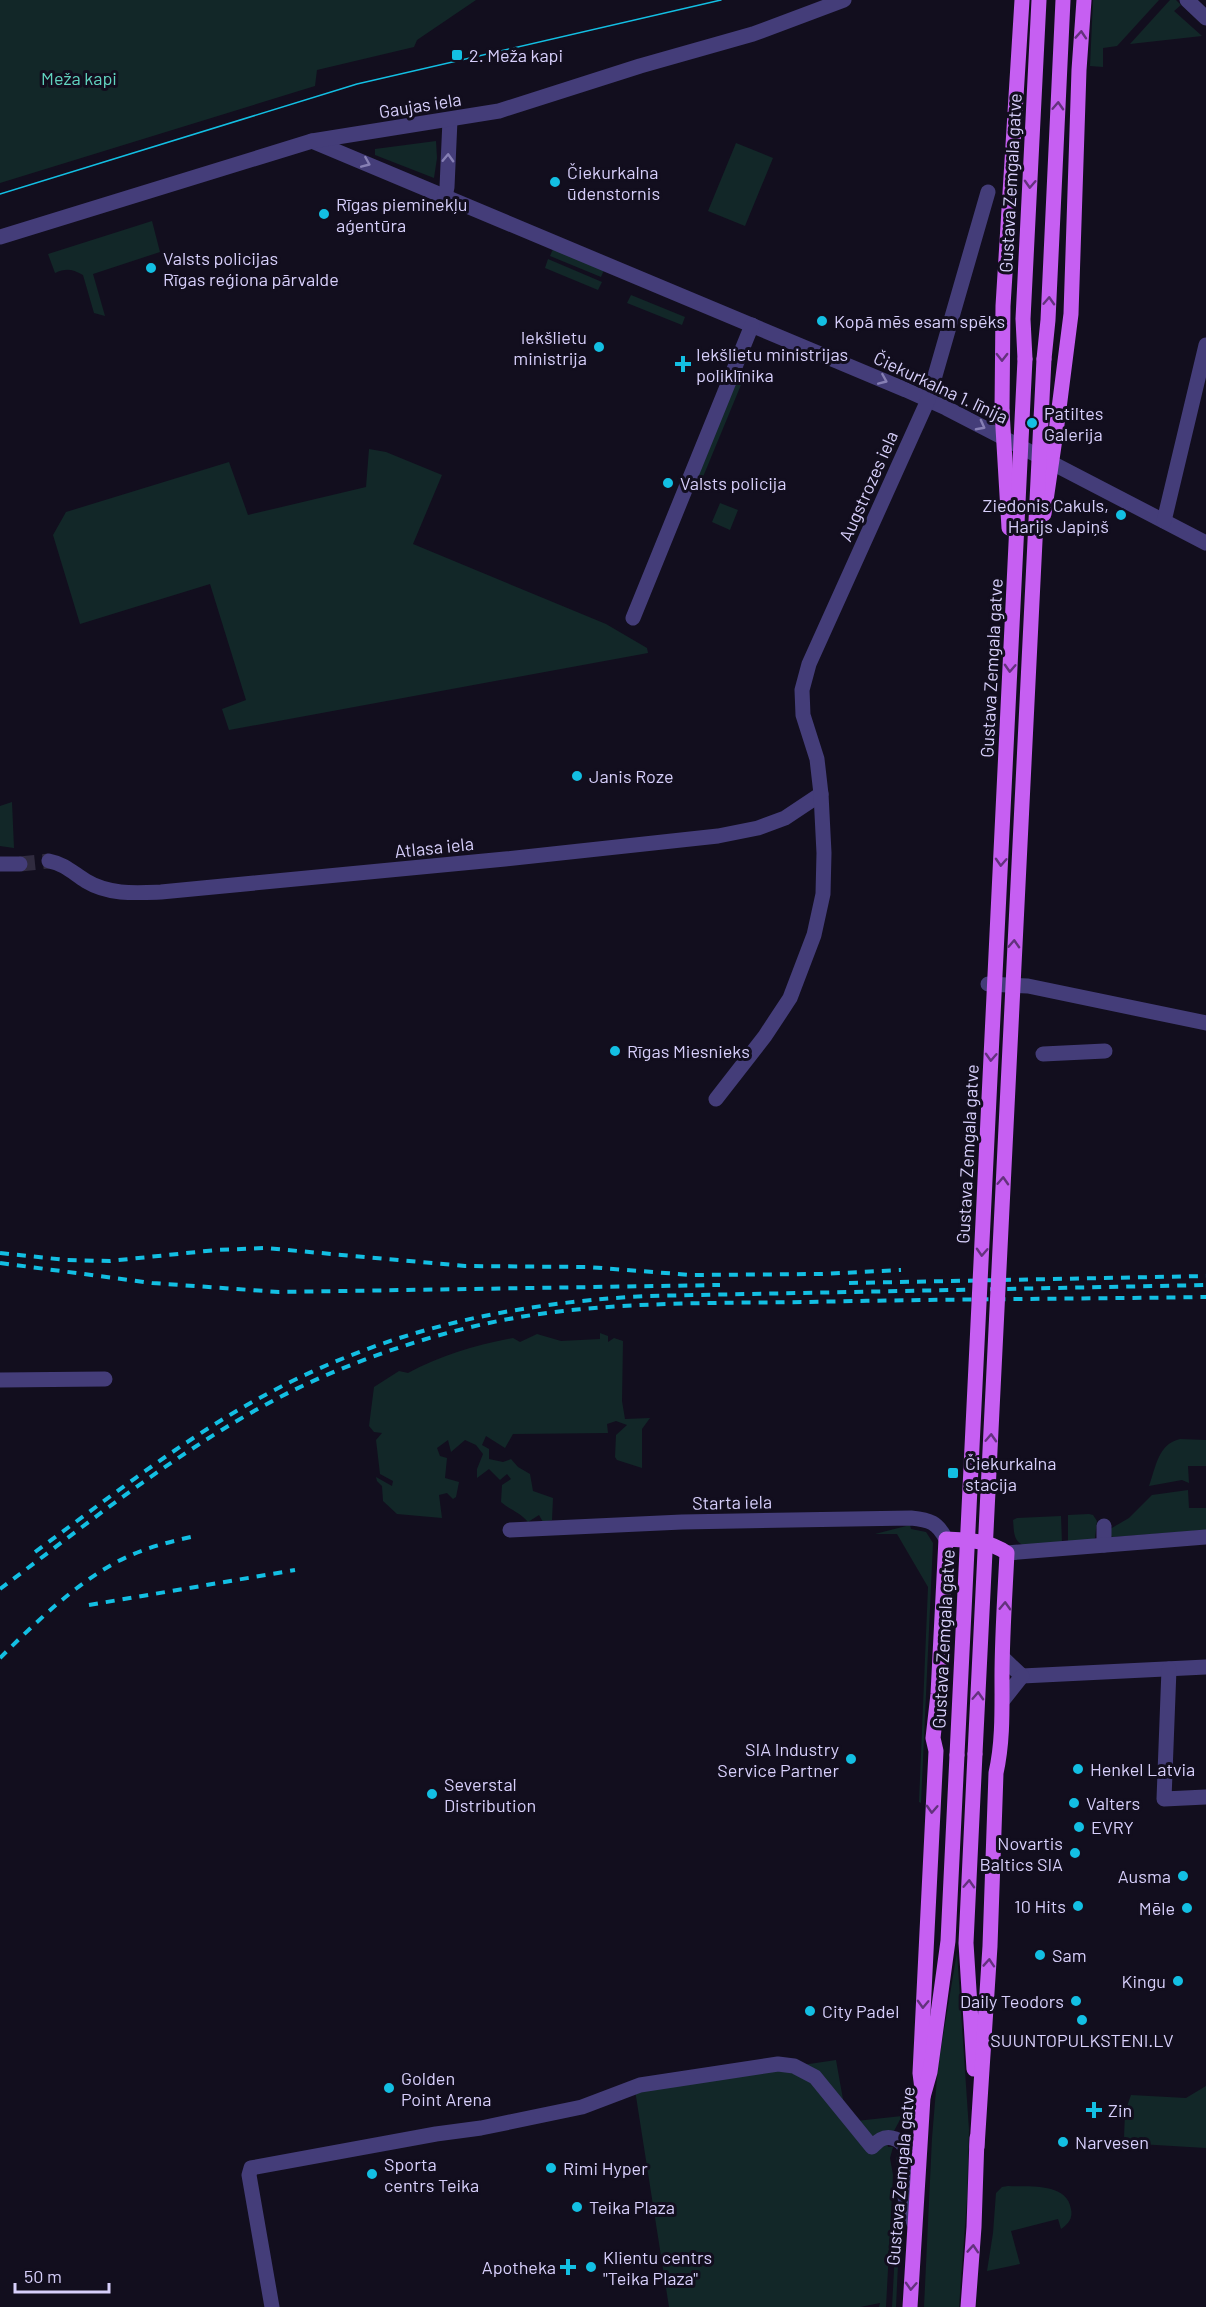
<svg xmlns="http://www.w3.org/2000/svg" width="1206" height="2307" viewBox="0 0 1206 2307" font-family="Barlow,sans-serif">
<rect width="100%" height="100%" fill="#120e1e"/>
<!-- green -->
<g fill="#122728">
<polygon points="0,0 476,0 417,40 414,47 317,70 315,86 0,183"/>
<polygon points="1093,0 1159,0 1117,46 1103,48 1103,67 1090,66"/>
<polygon points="1170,0 1176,0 1181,5 1174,11 1202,36 1130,44"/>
<polygon points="436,141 437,158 434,178 375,155 375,149"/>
<polygon points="736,143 773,158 745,226 708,211"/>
<path d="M152 221 160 252 93 274 105 316 94 313 83 275C72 269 66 268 55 273L48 254Z"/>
<polygon points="553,249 604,270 601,277 550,256"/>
<polygon points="548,259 602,282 598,290 545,268"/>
<polygon points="631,295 685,317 682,325 627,303"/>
<polygon points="737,377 743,380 698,489 692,487"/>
<polygon points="369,449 386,452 442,475 413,544 606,624 647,648 648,653 229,730 222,709 246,700 210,584 80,624 53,535 66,512 229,462 248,515 366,487"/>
<polygon points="720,503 738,510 730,530 712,522"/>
<polygon points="12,802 14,848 0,846 0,806"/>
<path d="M600 1333 608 1336V1342L614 1338 623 1341 622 1401 625 1419 650 1418 642 1429V1468L617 1460 615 1457 616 1435 627 1425 616 1421 607 1424 608 1433 513 1434 505 1448 486 1436 482 1445 489 1449V1459L503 1462 511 1459 518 1467 530 1474 533 1491 553 1498 552 1520 543 1522 539 1515 528 1522C520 1512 510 1510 501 1502L502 1485 511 1479 507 1474 500 1480 489 1469 477 1478V1469L483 1454 476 1445 465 1440 451 1452 448 1440 437 1448 440 1456 447 1458 445 1478 459 1482 456 1497 453 1499 447 1493 439 1495 442 1518 397 1514 383 1501 382 1486 377 1481 376 1477 392 1486 393 1481 380 1474 376 1440 382 1433 374 1432 369 1426 374 1387 399 1371 408 1373C441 1355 477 1345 513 1338L520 1342 537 1334 561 1341 600 1339Z"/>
<path d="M1180 1439 1206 1440V1466H1188L1189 1483 1182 1480 1149 1486C1156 1467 1158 1444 1180 1439Z"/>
<polygon points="1188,1490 1189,1508 1206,1508 1206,1530 1113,1537 1110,1535 1110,1529 1129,1518 1152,1495"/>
<polygon points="1089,1514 1093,1515 1097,1521 1095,1538 1091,1540 1068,1542 1068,1515"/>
<path d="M1061 1516 1062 1543 1023 1545C1013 1541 1014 1530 1013 1520L1017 1518Z"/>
<polygon points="910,1525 911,1529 926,1532 933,1543 921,1803 919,1802 928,1587 897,1534 875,1534"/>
<polygon points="957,1952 969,2130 967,2199 959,2307 924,2307 932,2138 938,2066"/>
<polygon points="836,2060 847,2122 902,2116 887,2144 888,2147 893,2147 890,2158 893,2175 886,2307 879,2307 880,2303 860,2307 669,2307 635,2090"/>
<polygon points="1206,2086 1206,2148 1139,2144 1124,2138 1125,2112 1131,2095 1186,2098"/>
<polygon points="898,2151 903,2158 896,2307 892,2307 899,2179 896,2159"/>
<path d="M1008 2186C1028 2187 1067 2182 1071 2209 1073 2219 1068 2224 1061 2229L1058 2219 1011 2231 1020 2264 987 2271 993 2233 996 2193 1002 2187Z"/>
</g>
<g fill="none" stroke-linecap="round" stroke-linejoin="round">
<!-- minor-tunnel -->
<polyline stroke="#302b3f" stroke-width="15" stroke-dasharray="15 8" stroke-linecap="butt" points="20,864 49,861"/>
<!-- minor -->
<g stroke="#443d79" stroke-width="15">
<polyline points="1187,0 1206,18"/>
<polyline points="312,141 906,390 946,408 1206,543"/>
<polyline points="445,196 447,187 450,120"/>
<polyline points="0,237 312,141 499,111 640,66 753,34 844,0"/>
<polyline points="1164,521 1206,345"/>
<polyline points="633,618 752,325"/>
<path d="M49 861C65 864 73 873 86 881 109 895 136 893 161 892L505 859 718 836 758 828 785 818 821 794"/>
<polyline points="0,864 20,864"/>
<polyline points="988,984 1028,986 1206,1023"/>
<polyline points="1043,1054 1105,1051"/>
<polyline points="716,1099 765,1036 790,998 814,935 823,894 824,853 821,794 817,759 803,715 802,690 809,664 928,400 988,192"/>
<polyline points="0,1380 105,1379"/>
<path d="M510 1530 682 1522 911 1518C930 1520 937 1522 946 1539"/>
<polyline points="1104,1545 1104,1526"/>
<polyline points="1007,1553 1206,1537"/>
<polyline points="1003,1658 1022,1676 1206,1667"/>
<polyline points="1169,1669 1164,1799 1206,1797"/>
<polyline points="1003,1700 1022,1676"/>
<path d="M272 2307 249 2175 251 2168 436 2134 481 2128 582 2107 640 2085 778 2064 794 2066 815 2077 872 2147C878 2141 883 2136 892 2138 917 2143 903 2180 905 2197 906 2205 911 2215 914 2223"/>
</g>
<!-- major -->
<g stroke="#c65ff2" stroke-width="15">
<polyline points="1025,359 1023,319 1039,0"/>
<polyline points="1044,359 1048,320 1063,0"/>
<polyline points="1002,411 1003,306 1022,0"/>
<polyline points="1056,432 1071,314 1079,70 1084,0"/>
<polyline points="974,2069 966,1943 975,1754"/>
<path d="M923 2097 920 2073 936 1751 933 1738 938 1694 946 1539C968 1540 988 1540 1007 1553 1005 1594 1002 1636 1002 1677 1002 1709 1003 1742 996 1773L990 1946 977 2147"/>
<polyline points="910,2307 923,2097 930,2072 948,1941 957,1755"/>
<polyline points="968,2307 974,2227 977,2138"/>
</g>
<!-- tram -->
<polyline stroke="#13bfe3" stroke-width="1.5" points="0,194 357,84 721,0"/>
<!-- rail -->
<g stroke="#13bfe3" stroke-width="4" stroke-dasharray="9 8" stroke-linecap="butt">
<polyline points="0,1253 66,1260 110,1261 216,1250 265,1248 465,1266 588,1267 691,1275 821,1274 901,1270"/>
<polyline points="0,1263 152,1283 279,1292 720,1285"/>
<polyline points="849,1283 1206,1276"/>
<path d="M35 1552C102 1503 168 1451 240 1409 369 1334 498 1304 646 1296L1206 1285"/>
<path d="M0 1589C100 1514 207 1427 322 1377 398 1344 480 1320 563 1311 644 1302 726 1303 807 1302 940 1299 1073 1299 1206 1297"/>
<polyline points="89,1605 295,1570"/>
<path d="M0 1658C34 1624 72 1587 113 1564 138 1550 164 1543 191 1537"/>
</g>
<!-- major-bridge -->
<g stroke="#c65ff2" stroke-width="15">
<polyline points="1002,411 1009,528"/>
<polyline points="1044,514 1056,432"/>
<polyline points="975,1754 1044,359"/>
<polyline points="957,1755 1025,359"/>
</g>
</g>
<!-- one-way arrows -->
<defs><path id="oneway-chevron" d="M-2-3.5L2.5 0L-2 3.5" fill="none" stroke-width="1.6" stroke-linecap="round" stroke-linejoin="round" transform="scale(1.5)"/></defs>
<g stroke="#63327d">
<use href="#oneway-chevron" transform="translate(1081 35) rotate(-86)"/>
<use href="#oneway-chevron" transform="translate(1058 106) rotate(-87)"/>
<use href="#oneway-chevron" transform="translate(1030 184) rotate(93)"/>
<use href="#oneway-chevron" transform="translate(1049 301) rotate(-87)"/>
<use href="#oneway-chevron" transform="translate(1002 357) rotate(90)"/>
<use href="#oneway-chevron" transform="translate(1010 668) rotate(93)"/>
<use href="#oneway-chevron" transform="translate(1001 862) rotate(93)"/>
<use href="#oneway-chevron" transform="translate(1014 944) rotate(-87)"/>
<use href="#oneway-chevron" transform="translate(991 1057) rotate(93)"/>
<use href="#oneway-chevron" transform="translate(1003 1181) rotate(-87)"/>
<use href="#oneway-chevron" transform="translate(982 1252) rotate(93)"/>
<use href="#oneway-chevron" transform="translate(991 1438) rotate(-87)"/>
<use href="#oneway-chevron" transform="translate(1005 1606) rotate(-88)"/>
<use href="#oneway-chevron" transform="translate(978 1696) rotate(-87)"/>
<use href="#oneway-chevron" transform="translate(932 1809) rotate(93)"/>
<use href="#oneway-chevron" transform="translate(969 1884) rotate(-87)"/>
<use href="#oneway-chevron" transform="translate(989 1963) rotate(-86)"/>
<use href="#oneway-chevron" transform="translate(923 2004) rotate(92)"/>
<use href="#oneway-chevron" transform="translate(973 2249) rotate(-86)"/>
<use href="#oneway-chevron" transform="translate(911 2286) rotate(93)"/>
</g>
<g stroke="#867fb4">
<use href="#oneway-chevron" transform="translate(448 158) rotate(-88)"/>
<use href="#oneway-chevron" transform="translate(366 163) rotate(23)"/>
<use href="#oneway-chevron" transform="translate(883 380) rotate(23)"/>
<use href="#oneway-chevron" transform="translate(981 426) rotate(28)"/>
</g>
<!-- markers -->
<g fill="#13bfe3" stroke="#120e1e" stroke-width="2">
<rect x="451" y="49" width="12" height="12" rx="3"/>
<circle cx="555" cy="182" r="6"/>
<circle cx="324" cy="214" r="6"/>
<circle cx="151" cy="268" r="6"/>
<circle cx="822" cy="321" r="6"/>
<circle cx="599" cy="347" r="6"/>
<path d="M680 355h6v6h6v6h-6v6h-6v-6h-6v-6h6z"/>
<circle cx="1032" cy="423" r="6"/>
<circle cx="668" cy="483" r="6"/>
<circle cx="1121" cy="515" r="6"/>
<circle cx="577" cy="776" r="6"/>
<circle cx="615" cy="1051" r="6"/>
<rect x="947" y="1467" width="12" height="12" rx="3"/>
<circle cx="851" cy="1759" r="6"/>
<circle cx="1078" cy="1769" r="6"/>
<circle cx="432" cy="1794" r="6"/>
<circle cx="1074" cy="1803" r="6"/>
<circle cx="1079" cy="1827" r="6"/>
<circle cx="1075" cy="1853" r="6"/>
<circle cx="1183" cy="1876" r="6"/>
<circle cx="1078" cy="1906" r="6"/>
<circle cx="1187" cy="1908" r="6"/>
<circle cx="1040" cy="1955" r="6"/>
<circle cx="1178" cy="1981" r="6"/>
<circle cx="1076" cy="2001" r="6"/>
<circle cx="810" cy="2011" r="6"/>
<circle cx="1082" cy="2020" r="6"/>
<circle cx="389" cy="2088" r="6"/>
<path d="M1091 2101h6v6h6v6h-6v6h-6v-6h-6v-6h6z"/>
<circle cx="1063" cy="2142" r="6"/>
<circle cx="551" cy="2168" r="6"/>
<circle cx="372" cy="2174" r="6"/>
<circle cx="577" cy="2207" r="6"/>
<path d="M565 2258h6v6h6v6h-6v6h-6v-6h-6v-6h6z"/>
<circle cx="591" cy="2267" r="6"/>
</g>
<g text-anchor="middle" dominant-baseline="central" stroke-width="6" stroke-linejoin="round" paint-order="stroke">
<!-- poi labels -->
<g font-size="18" fill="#d7cffb" stroke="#120e1e" text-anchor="start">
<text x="469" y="55">2. Meža kapi</text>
<text x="567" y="172">Čiekurkalna<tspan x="567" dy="21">ūdenstornis</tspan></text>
<text x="336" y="204">Rīgas pieminekļu<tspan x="336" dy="21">aģentūra</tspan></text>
<text x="163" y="258">Valsts policijas<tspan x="163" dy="21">Rīgas reģiona pārvalde</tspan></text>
<text x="834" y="321">Kopā mēs esam spēks</text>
<text x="587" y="337" text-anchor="end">Iekšlietu<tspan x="587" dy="21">ministrija</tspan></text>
<text x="696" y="354">Iekšlietu ministrijas<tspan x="696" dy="21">poliklīnika</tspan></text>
<text x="1044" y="413">Patiltes<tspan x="1044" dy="21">Galerija</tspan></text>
<text x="680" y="483">Valsts policija</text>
<text x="1109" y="505" text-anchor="end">Ziedonis Cakuls,<tspan x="1109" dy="21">Harijs Japiņš</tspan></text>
<text x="589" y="776">Janis Roze</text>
<text x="627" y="1051">Rīgas Miesnieks</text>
<text x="965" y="1463">Čiekurkalna<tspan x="965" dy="21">stacija</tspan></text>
<text x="839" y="1749" text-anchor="end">SIA Industry<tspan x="839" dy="21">Service Partner</tspan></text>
<text x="1090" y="1769">Henkel Latvia</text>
<text x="444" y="1784">Severstal<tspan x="444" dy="21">Distribution</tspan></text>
<text x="1086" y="1803">Valters</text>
<text x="1091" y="1827">EVRY</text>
<text x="1063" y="1843" text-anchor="end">Novartis<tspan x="1063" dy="21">Baltics SIA</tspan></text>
<text x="1171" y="1876" text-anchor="end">Ausma</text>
<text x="1066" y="1906" text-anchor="end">10 Hits</text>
<text x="1175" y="1908" text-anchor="end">Mēle</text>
<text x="1052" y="1955">Sam</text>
<text x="1166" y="1981" text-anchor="end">Kingu</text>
<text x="1064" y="2001" text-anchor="end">Daily Teodors</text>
<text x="822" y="2011">City Padel</text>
<text x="1082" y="2040" text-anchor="middle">SUUNTOPULKSTENI.LV</text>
<text x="401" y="2078">Golden<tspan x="401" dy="21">Point Arena</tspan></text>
<text x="1108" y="2110">Zin</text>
<text x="1075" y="2142">Narvesen</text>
<text x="384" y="2164">Sporta<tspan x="384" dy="21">centrs Teika</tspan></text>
<text x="563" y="2168">Rimi Hyper</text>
<text x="589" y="2207">Teika Plaza</text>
<text x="603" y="2257">Klientu centrs<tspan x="603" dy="21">"Teika Plaza"</tspan></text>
<text x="556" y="2267" text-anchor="end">Apotheka</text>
</g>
<!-- park labels -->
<g font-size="18" fill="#62d4c0" stroke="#120e1e">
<text x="79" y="78">Meža kapi</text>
</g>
<!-- street labels -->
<g font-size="18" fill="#d7cffb" stroke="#120e1e">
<text transform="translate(420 105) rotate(-9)">Gaujas iela</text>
<text transform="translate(1010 183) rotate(-87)">Gustava Zemgala gatve</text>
<text transform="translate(941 387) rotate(25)">Čiekurkalna 1. līnija</text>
<text transform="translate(868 486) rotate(-66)">Augstrozes iela</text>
<text transform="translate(991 668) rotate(-87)">Gustava Zemgala gatve</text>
<text transform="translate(434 847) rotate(-6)">Atlasa iela</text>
<text transform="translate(967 1154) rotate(-87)">Gustava Zemgala gatve</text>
<text transform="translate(732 1502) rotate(-1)">Starta iela</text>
<text transform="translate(943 1639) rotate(-87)">Gustava Zemgala gatve</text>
<text transform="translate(900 2176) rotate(-85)">Gustava Zemgala gatve</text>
</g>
</g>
<!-- scale -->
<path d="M15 2283v9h94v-9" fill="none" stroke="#d7cffb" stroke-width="3"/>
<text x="24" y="2283" font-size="18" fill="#d7cffb" stroke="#120e1e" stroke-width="4.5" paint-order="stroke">50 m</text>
</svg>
